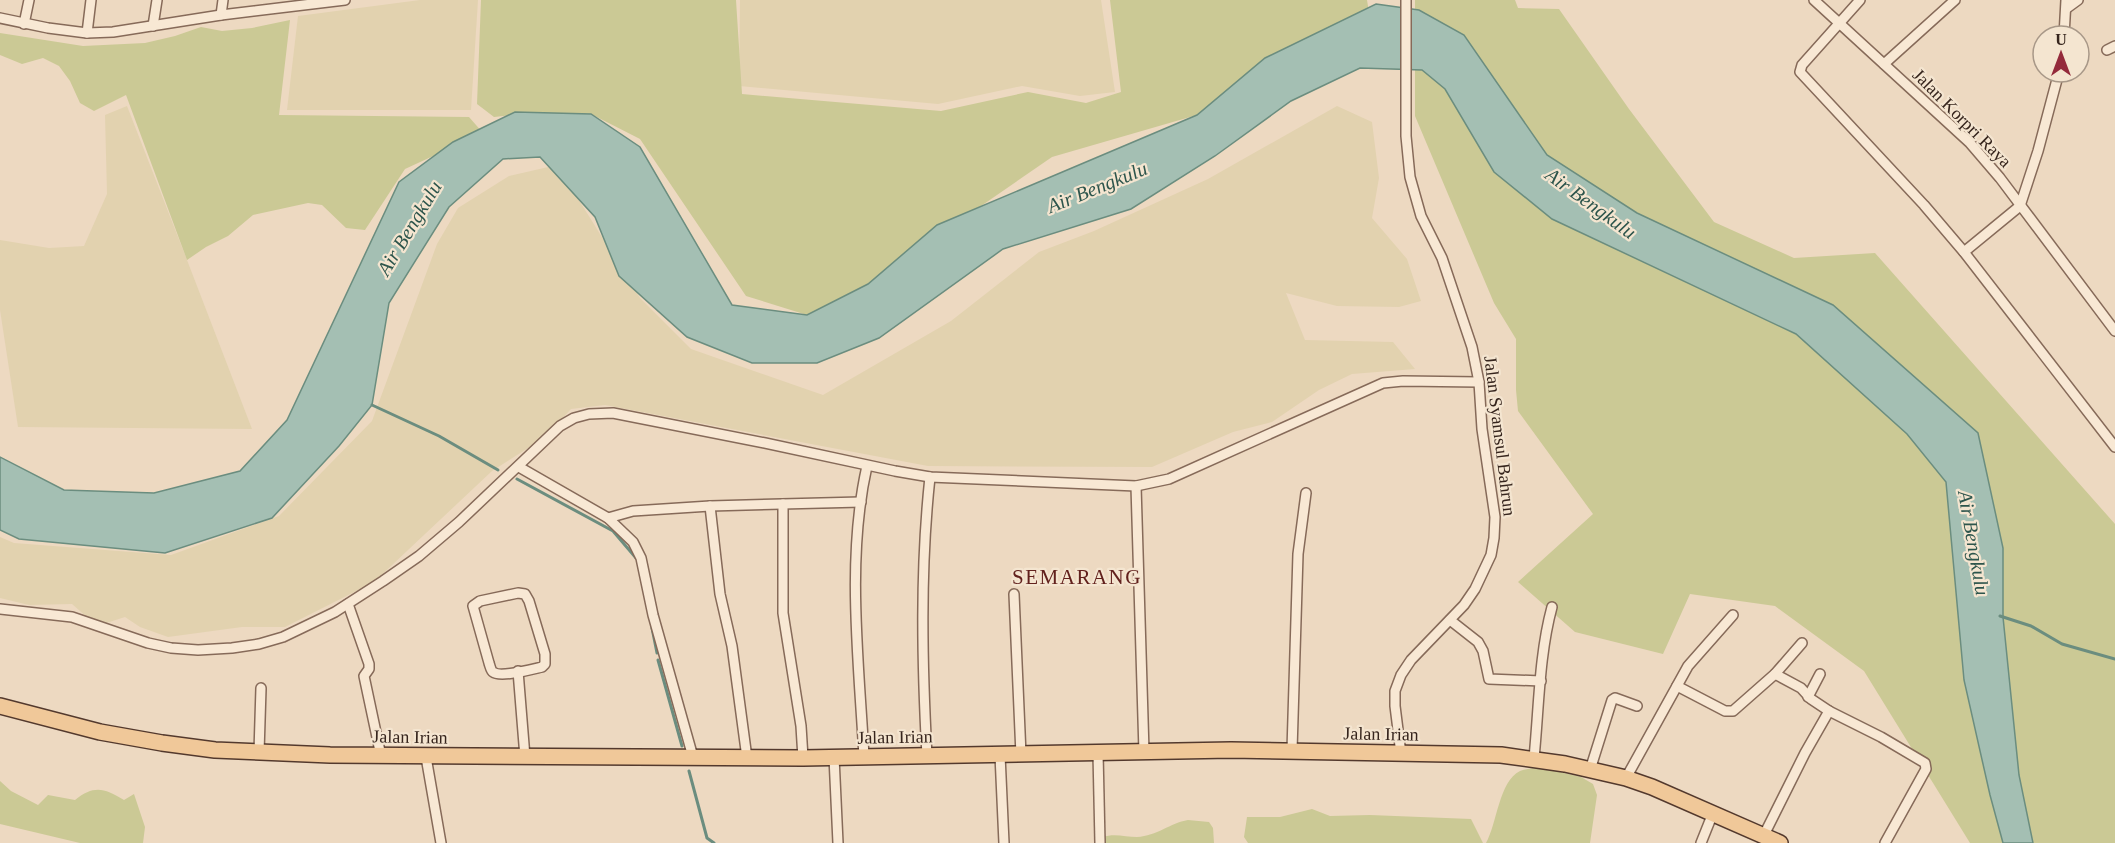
<svg xmlns="http://www.w3.org/2000/svg" width="2115" height="843" viewBox="0 0 2115 843" font-family="'Times New Roman',serif">
<rect width="100%" height="100%" fill="#edd9c1"/>
<!-- farmland -->
<g fill="#e2d2af">
<polygon points="420,0 478,0 471,110 287,110 298,16"/>
<polygon points="740,0 1101,0 1115,92 1080,96 1022,86 938,104 739,86"/>
<polygon points="127,106 187,260 252,429 18,427 0,310 0,240 49,248 84,246 107,194 105,115"/>
<polygon points="1337,106 1372,122 1379,178 1372,218 1407,259 1421,301 1399,307 1337,306 1286,293 1305,340 1393,342 1415,369 1352,374 1319,390 1272,422 1233,432 1152,467 928,466 605,405 571,409 544,438 492,471 374,582 285,627 242,627 168,637 140,627 125,617 97,626 72,604 29,605 0,598 0,537 14,543 171,555 279,516 372,421 437,244 458,208 509,176 557,165 640,298 691,349 823,395 951,321 1039,252 1094,231 1208,179"/>
</g>
<!-- green -->
<g fill="#cbc995">
<polygon points="481,0 736,0 742,94 941,111 1028,92 1086,103 1121,92 1110,0 1367,0 1369,12 1338,22 1314,52 1265,58 1197,115 1052,157 868,284 807,315 746,296 640,139 591,114 523,114 494,117 477,104"/>
<polygon points="1415,0 1515,0 1518,8 1559,9 1629,109 1714,222 1794,258 1875,253 2115,524 2115,843 1970,843 1864,671 1775,606 1690,594 1663,654 1575,632 1518,582 1593,514 1518,411 1516,390 1516,339 1494,303 1415,116"/>
<polygon points="290,20 279,115 469,117 483,133 405,169 365,230 346,228 322,205 308,203 253,215 228,236 206,247 187,260 126,95 94,111 80,103 70,81 59,66 43,58 22,64 0,55 0,33 83,46 145,43 175,36 201,27 222,31 252,28"/>
<path d="M1539 767 1581 777 1593 784 1597 795 1590 843H1486C1497 824 1499 781 1520 771 1526 769 1533 768 1539 767Z"/>
<path d="M0 781 11 791 38 805 48 795 75 800C94 785 104 788 124 800L134 794 145 827 143 843H80L0 824Z"/>
<polygon points="1312,809 1330,816 1370,815 1471,819 1483,843 1248,843 1244,837 1247,817 1280,817"/>
<path d="M1188 820 1209 822 1213 828 1214 843H1102L1103 837C1114 833 1126 837 1137 837 1157 836 1170 823 1188 820Z"/>
</g>
<!-- water -->
<polygon fill="#a4bfb3" stroke="#6b8d7f" stroke-width="1.5" points="1376,4 1419,10 1464,35 1547,155 1637,213 1833,305 1978,433 2003,548 2003,617 2019,775 2033,843 2003,843 1990,795 1964,680 1946,482 1907,434 1796,334 1552,219 1494,172 1445,89 1422,70 1360,68 1291,101 1215,156 1131,209 1003,249 879,338 817,363 752,363 687,337 619,276 595,217 540,157 503,159 449,207 389,303 372,405 339,446 272,518 165,553 19,539 0,530 0,457 64,490 154,493 240,471 287,420 399,182 453,142 515,112 591,114 640,147 732,305 807,315 868,284 937,225 1197,115 1265,58"/>
<g fill="none" stroke-linecap="round" stroke-linejoin="round">
<!-- stream -->
<g stroke="#6b8d7f" stroke-width="3">
<polyline points="372,405 439,436 498,470"/>
<polyline points="517,479 613,531 636,558"/>
<polyline points="2000,616 2031,626 2062,644 2115,659"/>
<polyline points="652,628 657,653"/>
<polyline points="658,660 682,746"/>
<polyline points="689,771 707,838 714,843"/>
</g>
<defs>
<g id="minor">
<polyline points="1814,0 1970,143 2000,178 2115,331"/>
<polyline points="1860,0 1802,65 1800,72 1924,205 1964,252 2115,447"/>
<polyline points="2067,8 2078,0"/>
<polyline points="221,15 223,0"/>
<polyline points="0,18 48,28 87,33 113,32 221,15 345,0"/>
<polyline points="24,24 29,0"/>
<polyline points="153,26 157,0"/>
<polyline points="87,33 91,0"/>
<polyline points="2064,36 2066,0"/>
<polyline points="2107,50 2115,46"/>
<polyline points="1884,64 1955,0"/>
<polyline points="1964,252 2020,206 2038,151 2059,72"/>
<polyline points="519,467 608,518 633,542 641,558 653,615 693,757"/>
<polyline points="1136,486 1144,752"/>
<polyline points="783,504 783,613 801,726 803,758"/>
<polyline points="710,506 720,594 732,646 747,758"/>
<polyline points="608,518 633,511 710,506 861,502"/>
<path d="M518 593 525 594 529 601 545 654V664L542 667C533 669 500 678 493 672 491 671 490 666 489 663L473 606 480 601Z"/>
<polyline points="1014,594 1021,755"/>
<polyline points="348,604 369,664 369,669 364,676 381,756"/>
<polyline points="0,609 72,617 148,643 171,648 198,650 232,648 259,644 283,637 335,612 383,581 419,556 459,522 560,426 574,418 589,414 613,413 765,443 895,471 930,477 1136,486 1169,479 1383,383 1403,381 1479,382"/>
<polyline points="1450,620 1478,642 1483,651 1489,679 1541,681"/>
<polyline points="518,671 525,757"/>
<polyline points="1775,674 1801,688 1811,699 1829,711 1881,737 1925,763 1926,769 1885,843"/>
<polyline points="1677,686 1725,711 1733,711 1775,674 1802,643"/>
<polyline points="1808,697 1820,674"/>
<polyline points="1292,750 1298,554 1306,493"/>
<polyline points="259,752 261,688"/>
<polyline points="1098,753 1100,843"/>
<polyline points="1401,754 1395,706 1395,691 1401,675 1411,660 1464,605 1475,589 1491,555 1494,538 1495,517 1482,429 1479,382 1472,347 1442,258 1421,216 1410,177 1406,136 1406,0"/>
<polyline points="1000,755 1004,843"/>
<path d="M927 756C922 662 920 570 930 477"/>
<polyline points="426,757 441,843"/>
<polyline points="834,757 838,843"/>
<path d="M864 757C859 662 846 559 867 466"/>
<path d="M1534 758C1539 708 1539 655 1552 607"/>
<polyline points="1590,770 1612,700 1615,698 1637,706"/>
<polyline points="1626,778 1688,666 1733,615"/>
<polyline points="1764,835 1805,753 1829,711"/>
<polyline points="1701,843 1713,813"/>
</g>
<polyline id="primary" points="0,706 100,732 162,743 215,750 330,755 803,758 1231,750 1501,755 1565,764 1626,778 1652,787 1780,843"/>
</defs>
<!-- minor casing -->
<use href="#minor" stroke="#866a59" stroke-width="12"/>
<!-- primary casing -->
<use href="#primary" stroke="#53392d" stroke-width="18"/>
<!-- minor -->
<use href="#minor" stroke="#f8e8d4" stroke-width="9"/>
<!-- primary -->
<use href="#primary" stroke="#f0c899" stroke-width="15"/>
</g>
<g text-anchor="middle" dominant-baseline="central" stroke-width="4.5" stroke-linejoin="round" paint-order="stroke">
<!-- street labels -->
<g font-size="18" fill="#36251d" stroke="#f4e5d0">
<text transform="translate(1962 118) rotate(45)">Jalan Korpri Raya</text>
<text transform="translate(1500 436) rotate(83)">Jalan Syamsul Bahrun</text>
<text transform="translate(1381 734) rotate(1)">Jalan Irian</text>
<text transform="translate(410 737) rotate(1)">Jalan Irian</text>
<text transform="translate(895 737) rotate(-1)">Jalan Irian</text>
</g>
<!-- water labels -->
<g font-size="20" font-style="italic" fill="#2d554c" stroke="#f4e5d0">
<text transform="translate(1097 187) rotate(-22)">Air Bengkulu</text>
<text transform="translate(1591 203) rotate(36)">Air Bengkulu</text>
<text transform="translate(409 228) rotate(-59)">Air Bengkulu</text>
<text transform="translate(1974 543) rotate(80)">Air Bengkulu</text>
</g>
<!-- quarter labels -->
<g font-size="21" letter-spacing="1.5" fill="#62211d" stroke="#f4e5d0">
<text x="1077" y="577">SEMARANG</text>
</g>
</g>
<!-- north arrow -->
<g transform="translate(2061 54)"><circle r="28" fill="#f4e5d0" stroke="#a89888" stroke-width="1.5"/>
<path d="M0-4.5L10 22L0 15L-10 22Z" fill="#942a3b"/>
<text y="-9" font-size="16" font-weight="bold" text-anchor="middle" fill="#36251d">U</text>
</g>
</svg>
